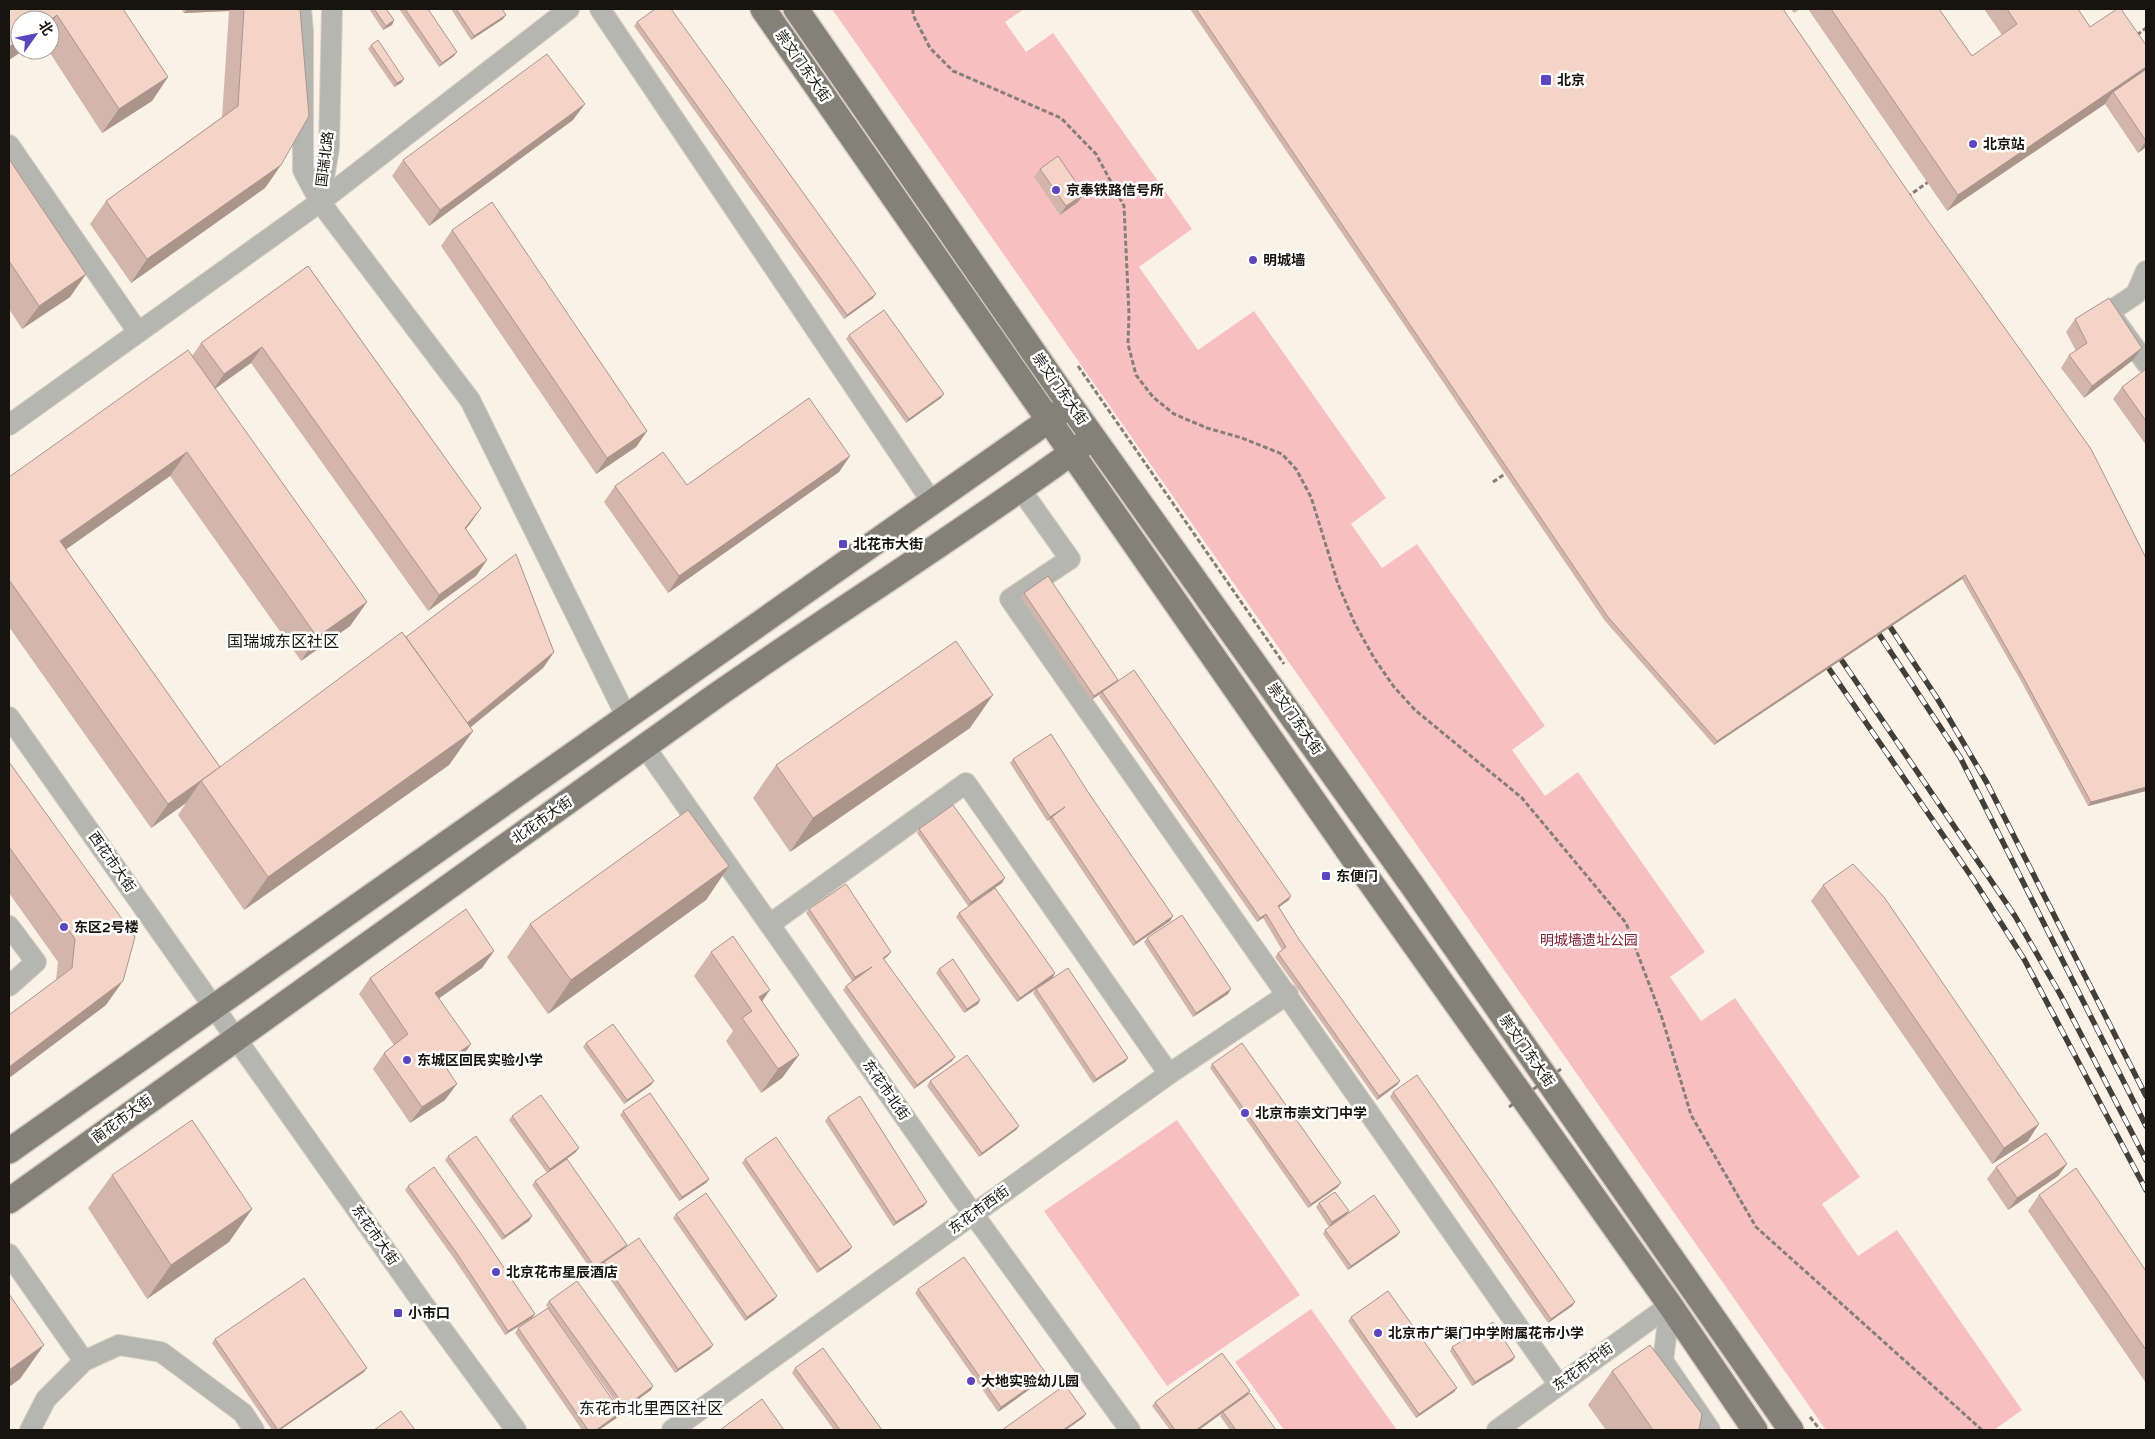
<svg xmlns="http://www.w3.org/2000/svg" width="2155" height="1439" viewBox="0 0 2155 1439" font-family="'Varela Round','Noto Sans SC',sans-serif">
<rect width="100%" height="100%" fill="#fbf2e7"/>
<!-- green -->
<g fill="#f8bfc3">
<polygon points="832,9 1024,9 1005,22 1026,52 1053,33 1192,229 1139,267 1198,350 1254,311 1386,498 1351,524 1382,568 1417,544 1545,726 1512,750 1545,796 1578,772 1705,952 1670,977 1701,1021 1735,998 1860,1177 1822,1204 1858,1256 1897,1230 2022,1410 1994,1430 1826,1430"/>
<polygon points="1177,1120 1300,1295 1167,1386 1044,1211"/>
<polygon points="1311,1309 1397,1430 1284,1430 1235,1362"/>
</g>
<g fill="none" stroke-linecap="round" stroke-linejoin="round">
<defs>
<g id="minor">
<polyline points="301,9 303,31 303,170 320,202 470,400 626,716"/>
<polyline points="600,9 932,502"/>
<polyline points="9,145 138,332"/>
<polyline points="320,202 329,148 332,9"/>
<polyline points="2146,271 2136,294 2109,312 2146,363"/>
<polyline points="9,425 320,202 569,9"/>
<polyline points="1021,490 1070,559 1010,599 1559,1385"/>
<polyline points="9,717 422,1302 516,1430"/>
<polyline points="645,747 958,1193 1130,1430"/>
<polyline points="770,924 966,783 1169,1074"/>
<polyline points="9,926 36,962 9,986"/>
<polyline points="9,1254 84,1361"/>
<polyline points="1670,1305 1663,1361 1710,1430"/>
<polyline points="30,1430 46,1399 84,1361 119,1345 161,1352 243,1413 254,1430"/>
<polyline points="672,1430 1169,1074 1288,994"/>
<polyline points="1497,1430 1670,1305"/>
</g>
<g id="major">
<polyline points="763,9 1354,859 1670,1305 1755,1430"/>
<polyline points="796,9 1070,405 1412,885 1791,1430"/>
<polyline points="9,1151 1062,411"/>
<path d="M9 1201C243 1032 478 864 714 697 837 611 964 532 1085 443"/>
</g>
</defs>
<!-- minor casing -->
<use href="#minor" stroke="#d7cec5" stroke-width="22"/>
<!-- major casing -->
<use href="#major" stroke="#d7cec5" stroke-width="28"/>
<!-- path -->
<g stroke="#857f77" stroke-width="3" stroke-dasharray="5 2.5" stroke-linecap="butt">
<polyline points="913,9 913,15 930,48 953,71 1061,118 1096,154 1124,206 1129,314 1128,344 1136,375 1153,397 1174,414 1207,428 1242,438 1282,454 1296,469 1311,497 1338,584 1355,624 1374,658 1394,687 1415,710 1522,798 1626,923 1662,1018 1691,1115 1756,1227 1982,1430"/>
<polyline points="2137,35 2146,28"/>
<polyline points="1078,366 1284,664"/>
<polyline points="1810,1417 1820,1430"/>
</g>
<!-- minor -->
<use href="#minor" stroke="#b6b6b0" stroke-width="20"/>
<!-- major -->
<use href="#major" stroke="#848278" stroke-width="25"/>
<defs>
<g id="rail">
<polyline points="1883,616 1937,698 1987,783 2146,1096"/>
<polyline points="1871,622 1960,757 2146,1126"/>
<polyline points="1834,649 2015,916 2060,994 2146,1160"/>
<polyline points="1821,657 1973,879 2024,959 2146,1190"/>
</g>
</defs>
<!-- rail casing -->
<use href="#rail" stroke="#423e38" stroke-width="5.5"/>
<!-- rail -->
<use href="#rail" stroke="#fff" stroke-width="4" stroke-dasharray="11" stroke-linecap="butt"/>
<!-- path-bridge -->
<g stroke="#857f77" stroke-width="3" stroke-dasharray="5 2.5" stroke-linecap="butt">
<polyline points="1907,197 1931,180"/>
<polyline points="1493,482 1509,471"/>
<polyline points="1509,1107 1561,1069"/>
</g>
</g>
<!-- wall -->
<g fill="#d2b6ab">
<polygon points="9,9 123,9 168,77 152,101 102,133 48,50 50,50 50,20 20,50 24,50 9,60"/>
<polygon points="181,9 300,9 281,165 265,188 131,283 90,224 106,201 222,117 229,11 184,13"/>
<polygon points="369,9 386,9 394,20 392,25 383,30"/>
<polygon points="399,9 428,9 454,56 439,67"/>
<polygon points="451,9 502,9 503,19 471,40"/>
<polygon points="1190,9 1783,9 2146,558 2146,791 2088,806 2021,681 1962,579 1714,745 1605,621"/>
<polygon points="1791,9 1800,9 1794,13"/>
<polygon points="1808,9 1939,9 1972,56 2002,35 1984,9 2078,9 2090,27 2146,45 2146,147 2138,153 2105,104 1947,211"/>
<polygon points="637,22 873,298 844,319 634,26"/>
<polygon points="371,45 404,79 401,83 394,87 368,49"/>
<polygon points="573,120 429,226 392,176 403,160"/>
<polygon points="9,159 86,274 70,297 22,329 9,309"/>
<polygon points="1040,169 1078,202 1060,215 1034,177"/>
<polygon points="452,230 647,431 636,447 596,474 441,246"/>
<polygon points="308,266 481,508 466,529 487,560 476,576 428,611 251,363 215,389 367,602 350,626 301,661 170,476 66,549 220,767 406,637 554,652 543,668 470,728 473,731 449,765 244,910 178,815 186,803 151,828 9,627 9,477 192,356 201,343"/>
<polygon points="2075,319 2142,348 2133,360 2084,398 2061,368 2069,355 2076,351 2066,332"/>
<polygon points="849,335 941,398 906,423 846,339"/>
<polygon points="2146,369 2146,445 2113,399 2122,387"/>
<polygon points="850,456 839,472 668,593 604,502 615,486 687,485"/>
<polygon points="1024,593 1118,680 1116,682 1289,900 1279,907 1298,938 1400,1081 1397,1085 1377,1100 1275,957 1278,953 1282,950 1263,918 1257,922 1099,696 1102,693 1091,700 1021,597"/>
<polygon points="970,728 790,852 753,798 776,765"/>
<polygon points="1013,759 1088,792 1173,916 1170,921 1133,946 1049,821 1051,818 1047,821 1010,763"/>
<polygon points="9,762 106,1005 9,1078 9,1015 56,980 58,962 9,893"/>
<polygon points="919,829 1002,883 968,906 917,833"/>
<polygon points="729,866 706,900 548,1014 507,957 530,924"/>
<polygon points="1823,885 2028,1141 1992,1164 1811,901"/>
<polygon points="809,909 888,956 884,959 952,1061 914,1089 843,990 846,986 852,981 806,913"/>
<polygon points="959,913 1053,977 1128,1058 1125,1062 1093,1083 1033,993 1035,990 1017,1002 956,917"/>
<polygon points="1147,938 1228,994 1193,1017 1144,942"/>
<polygon points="494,951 482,968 439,998 460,1060 447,1069 445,1100 410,1123 373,1069 384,1053 394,1045 359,994 370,978"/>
<polygon points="711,952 762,1001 799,1055 782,1078 761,1093 726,1041 733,1031 694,976"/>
<polygon points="939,969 980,1000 978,1004 964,1013 936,973"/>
<polygon points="586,1043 651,1085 624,1104 583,1047"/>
<polygon points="1212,1064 1338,1187 1308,1208 1210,1068"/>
<polygon points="930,1081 1019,1126 1016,1130 979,1157 927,1086"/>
<polygon points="1393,1092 1575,1302 1572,1306 1548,1323 1390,1097"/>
<polygon points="623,1111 709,1179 706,1183 679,1201 620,1115"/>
<polygon points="512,1116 576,1152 567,1159 624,1249 713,1345 710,1349 675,1373 601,1266 604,1263 592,1271 532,1185 535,1181 547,1173 509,1120"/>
<polygon points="828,1117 924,1206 893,1226 825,1121"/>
<polygon points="448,1156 532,1216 529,1221 502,1240 445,1160"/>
<polygon points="745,1159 852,1247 849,1251 817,1273 742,1163"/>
<polygon points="2067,1164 2058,1176 2008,1210 1987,1179 1996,1167"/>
<polygon points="112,1175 252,1209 229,1242 147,1299 88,1208"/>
<polygon points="408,1186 535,1314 532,1318 505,1335 455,1260 405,1190"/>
<polygon points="2039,1195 2146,1271 2146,1383 2028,1211"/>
<polygon points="1319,1203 1349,1211 1346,1215 1329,1227 1316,1207"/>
<polygon points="676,1214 774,1300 745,1321 673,1218"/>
<polygon points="1325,1230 1397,1236 1348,1270 1323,1234"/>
<polygon points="918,1289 1044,1379 998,1412 915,1293"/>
<polygon points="549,1301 651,1390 622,1411 551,1312 621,1412 618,1417 599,1430 582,1430 515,1333 518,1328 548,1308 546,1305"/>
<polygon points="1351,1317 1457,1388 1454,1392 1416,1418 1348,1321"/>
<polygon points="215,1339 364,1372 280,1430 272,1430 212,1343"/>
<polygon points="1452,1347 1515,1357 1512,1361 1472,1386 1450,1351"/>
<polygon points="795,1368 882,1430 834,1430 792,1373"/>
<polygon points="1612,1371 1699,1430 1606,1430 1588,1405"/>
<polygon points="1250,1391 1247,1395 1276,1430 1230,1430 1220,1416 1222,1413 1199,1430 1170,1430 1152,1406 1155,1402"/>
</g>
<!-- shaded-wall -->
<g fill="#ab948b">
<polygon points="187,9 230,9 229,11 184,13"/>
<polygon points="57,15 50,25 50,20"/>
<polygon points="506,15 503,19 471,40 474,36"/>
<polygon points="394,20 392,25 383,30 386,26"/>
<polygon points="20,40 20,50 24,50 9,60 9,47"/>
<polygon points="457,52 454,56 439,67 442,63"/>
<polygon points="2146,67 2146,74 2113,92 2105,104 1947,211 1958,195"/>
<polygon points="168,77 152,101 102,133 119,109"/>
<polygon points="404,79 401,83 394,87 397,83"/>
<polygon points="585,104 573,120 429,226 440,210"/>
<polygon points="2146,141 2146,147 2138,153"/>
<polygon points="281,165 265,188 131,283 147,259"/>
<polygon points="1084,194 1078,202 1060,215 1066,206"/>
<polygon points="86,274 70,297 22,329 39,306"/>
<polygon points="876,294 873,298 844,319 847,315"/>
<polygon points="262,347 251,363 213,390 224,374"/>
<polygon points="2142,348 2133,360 2084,398 2092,386"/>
<polygon points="944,394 941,398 906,423 909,419"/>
<polygon points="647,431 636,447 596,474 607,458"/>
<polygon points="187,452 170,476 44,565 60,541"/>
<polygon points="850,456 839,472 668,593 679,576"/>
<polygon points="481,508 470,524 453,544 465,528"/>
<polygon points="487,560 476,576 428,611 439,595"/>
<polygon points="1965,575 1962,579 1714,745 1717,741"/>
<polygon points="367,602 350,626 301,661 317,637"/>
<polygon points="554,652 543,668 440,752 452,736"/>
<polygon points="1118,680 1115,684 1091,700 1094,696"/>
<polygon points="993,695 970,728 790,852 813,818"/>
<polygon points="473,731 449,765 244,910 268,877"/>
<polygon points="220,767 201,781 186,803 151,828 168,804"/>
<polygon points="2146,787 2146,791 2088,806 2091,802"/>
<polygon points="1065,807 1062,812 1047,821 1050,817"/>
<polygon points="729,866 706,900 548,1014 571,980"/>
<polygon points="1005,878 1002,883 968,906 971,902"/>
<polygon points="1291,896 1289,900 1275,910 1278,906"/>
<polygon points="1266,914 1263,918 1257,922 1260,918"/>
<polygon points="1173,916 1170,921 1133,946 1136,942"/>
<polygon points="494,951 482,968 424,1009 435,993"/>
<polygon points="891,952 888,956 880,962 883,958"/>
<polygon points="872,967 852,981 855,977"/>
<polygon points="1055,973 1053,977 1017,1002 1020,998"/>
<polygon points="123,981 106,1005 9,1078 9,1067"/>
<polygon points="1231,989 1228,994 1193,1017 1196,1013"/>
<polygon points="770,990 754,1013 752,1011 759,997"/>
<polygon points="980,1000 978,1004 964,1013 967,1009"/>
<polygon points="471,1044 460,1060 432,1080 443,1063"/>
<polygon points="799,1055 782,1078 761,1093 778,1069"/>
<polygon points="955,1057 952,1061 914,1089 917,1085"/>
<polygon points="1128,1058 1125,1062 1093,1083 1096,1079"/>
<polygon points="654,1081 651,1085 624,1104 627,1100"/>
<polygon points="1400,1081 1397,1085 1377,1100 1379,1096"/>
<polygon points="457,1084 445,1100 410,1123 422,1107"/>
<polygon points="2039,1124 2028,1141 1992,1164 2004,1148"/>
<polygon points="1019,1126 1016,1130 979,1157 982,1153"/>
<polygon points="579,1148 576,1152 547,1173 550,1169"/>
<polygon points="2067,1164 2058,1176 2008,1210 2017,1198"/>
<polygon points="709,1179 706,1183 679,1201 682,1197"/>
<polygon points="1341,1183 1338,1187 1308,1208 1311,1204"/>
<polygon points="927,1202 924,1206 893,1226 896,1222"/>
<polygon points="252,1209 229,1242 147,1299 171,1265"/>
<polygon points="1349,1211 1346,1215 1329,1227 1332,1222"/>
<polygon points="532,1216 529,1221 502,1240 505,1236"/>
<polygon points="1400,1232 1397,1236 1348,1270 1351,1266"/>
<polygon points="627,1245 624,1249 592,1271 595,1267"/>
<polygon points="852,1247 849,1251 817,1273 820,1269"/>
<polygon points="777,1296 774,1300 745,1321 747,1317"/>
<polygon points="1575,1302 1572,1306 1548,1323 1551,1319"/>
<polygon points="535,1314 532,1318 505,1335 508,1331"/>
<polygon points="44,1345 20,1379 9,1387 9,1370"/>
<polygon points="713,1345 710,1349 675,1373 678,1369"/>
<polygon points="1515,1357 1512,1361 1472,1386 1475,1382"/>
<polygon points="367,1368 364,1372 280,1430 278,1430"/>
<polygon points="1047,1375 1044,1379 998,1412 1001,1407"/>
<polygon points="653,1386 651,1390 622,1411 625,1407"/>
<polygon points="1457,1388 1454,1392 1416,1418 1419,1414"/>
<polygon points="1250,1391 1247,1395 1199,1430 1196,1430"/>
<polygon points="621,1412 618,1417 599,1430 596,1430"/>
<polygon points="1086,1414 1083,1418 1066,1430 1063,1430"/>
</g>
<!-- building -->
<g fill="#f4d4c7" stroke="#ab948b">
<polygon points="9,9 123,9 168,77 119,109 57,15 50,20 20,20 20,40 9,47"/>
<polygon points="244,9 300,9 309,116 281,165 147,259 106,201 238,106"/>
<polygon points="374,9 386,9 394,20 386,26"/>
<polygon points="405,9 428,9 457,52 442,63"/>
<polygon points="456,9 502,9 506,15 474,36"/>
<polygon points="655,9 671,9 876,294 847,315 637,22"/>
<polygon points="1196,9 1783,9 1922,212 2091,449 2146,558 2146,787 2091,802 2023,677 1965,575 1717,741 1608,617"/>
<polygon points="1831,9 1939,9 1972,56 2017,24 2007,9 2078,9 2090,27 2117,9 2121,9 2146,45 2146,67 1958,195"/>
<polygon points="378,40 404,79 397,83 371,45"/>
<polygon points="547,54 585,104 440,210 403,160"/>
<polygon points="2145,70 2146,71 2146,141 2113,92"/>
<polygon points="1058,156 1084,194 1066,206 1040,169"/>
<polygon points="9,159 86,274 39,306 9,261"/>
<polygon points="492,202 647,431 607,458 452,230"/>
<polygon points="308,266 481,508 465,528 487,560 439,595 262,347 224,374 201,343"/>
<polygon points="2109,298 2142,348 2092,386 2069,355 2087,343 2075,319"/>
<polygon points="884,310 944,394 909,419 849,335"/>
<polygon points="188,350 367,602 317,637 187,452 60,541 220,767 168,804 9,580 9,477"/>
<polygon points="2146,369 2146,421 2122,387"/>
<polygon points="809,398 850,456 679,576 615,486 663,452 687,485"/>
<polygon points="516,554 554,652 467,723 406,637"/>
<polygon points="1048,576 1118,680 1094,696 1024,593"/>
<polygon points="402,632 473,731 268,877 201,781"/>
<polygon points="956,641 993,695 813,818 776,765"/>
<polygon points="1134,670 1291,896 1278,906 1298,938 1400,1081 1379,1096 1278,953 1286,947 1266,914 1260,918 1102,692"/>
<polygon points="1051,734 1088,792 1173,916 1136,942 1052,817 1065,807 1050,817 1013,759"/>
<polygon points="9,762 135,937 123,981 9,1067 9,1015 72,968 75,939 9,847"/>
<polygon points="953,805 1005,878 971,902 919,829"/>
<polygon points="688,810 729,866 571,980 530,924"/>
<polygon points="1853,864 1884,897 2039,1124 2004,1148 1823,885"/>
<polygon points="846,884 891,952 883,958 955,1057 917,1085 846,986 872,967 855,977 809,909"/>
<polygon points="995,888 1055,973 1020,998 959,913"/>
<polygon points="466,909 494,951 435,993 471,1044 443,1063 457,1084 422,1107 384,1053 408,1034 370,978"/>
<polygon points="1182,915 1231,989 1196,1013 1147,938"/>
<polygon points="733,936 770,990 759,997 799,1055 778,1069 742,1018 752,1011 711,952"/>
<polygon points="953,959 980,1000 967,1009 939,969"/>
<polygon points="1068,968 1128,1058 1096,1079 1036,989"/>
<polygon points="613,1024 654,1081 627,1100 586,1043"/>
<polygon points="1242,1043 1341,1183 1311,1204 1212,1064"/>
<polygon points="967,1055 1019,1126 982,1153 930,1081"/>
<polygon points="1417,1075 1575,1302 1551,1319 1393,1092"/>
<polygon points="650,1093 709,1179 682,1197 623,1111"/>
<polygon points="541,1095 579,1148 550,1169 512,1116"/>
<polygon points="860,1096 927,1202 896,1222 828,1117"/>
<polygon points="192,1120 252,1209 171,1265 112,1175"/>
<polygon points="2046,1133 2067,1164 2017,1198 1996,1167"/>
<polygon points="476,1136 532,1216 505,1236 448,1156"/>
<polygon points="776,1137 852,1247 820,1269 745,1159"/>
<polygon points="567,1159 627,1245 595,1267 535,1181"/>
<polygon points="434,1167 484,1238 535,1314 508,1331 458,1255 408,1186"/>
<polygon points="2076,1168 2146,1271 2146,1350 2039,1195"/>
<polygon points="1335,1192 1349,1211 1332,1222 1319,1203"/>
<polygon points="706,1193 777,1296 747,1317 676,1214"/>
<polygon points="1374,1195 1400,1232 1351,1266 1325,1230"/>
<polygon points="639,1238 713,1345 678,1369 604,1262"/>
<polygon points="964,1257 1047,1375 1001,1407 918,1289"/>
<polygon points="304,1278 367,1368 278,1430 215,1339"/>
<polygon points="577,1281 653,1386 625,1407 549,1301"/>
<polygon points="1388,1291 1457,1388 1419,1414 1351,1317"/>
<polygon points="9,1294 44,1345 9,1370"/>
<polygon points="548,1308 621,1412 596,1430 588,1430 518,1328"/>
<polygon points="1493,1322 1515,1357 1475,1382 1452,1347"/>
<polygon points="1650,1345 1702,1414 1699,1430 1653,1430 1612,1371"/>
<polygon points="823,1348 882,1430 840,1430 795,1368"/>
<polygon points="1222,1353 1250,1391 1196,1430 1175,1430 1155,1402"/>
<polygon points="1065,1385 1086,1414 1063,1430 1002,1430"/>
<polygon points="1250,1393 1276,1430 1236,1430 1223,1412"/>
<polygon points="762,1399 784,1430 720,1430"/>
<polygon points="401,1411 415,1430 374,1430"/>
</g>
<!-- markers -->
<g fill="#5c46bf" stroke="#fff" stroke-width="2">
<rect x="1540" y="74" width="12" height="12" rx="2.5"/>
<circle cx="1973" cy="144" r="5"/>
<circle cx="1056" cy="190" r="5"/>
<circle cx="1253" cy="260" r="5"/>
<rect x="838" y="539" width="10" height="10" rx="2.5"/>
<rect x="1321" y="871" width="10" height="10" rx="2.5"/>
<circle cx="64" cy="927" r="5"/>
<circle cx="407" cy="1060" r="5"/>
<circle cx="1245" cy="1113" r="5"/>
<circle cx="496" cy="1272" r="5"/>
<rect x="393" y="1308" width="10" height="10" rx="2.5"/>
<circle cx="1378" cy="1333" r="5"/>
<circle cx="971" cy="1381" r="5"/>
</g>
<g text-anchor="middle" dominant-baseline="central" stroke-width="5" stroke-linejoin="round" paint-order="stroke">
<!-- street labels -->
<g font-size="14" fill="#171410" stroke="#fff">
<text transform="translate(803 66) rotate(55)">崇文门东大街</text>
<text transform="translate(325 159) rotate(-83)">国瑞北路</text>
<text transform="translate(1060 389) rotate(55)">崇文门东大街</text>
<text transform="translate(1295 719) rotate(55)">崇文门东大街</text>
<text transform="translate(542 820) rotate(-35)">北花市大街</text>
<text transform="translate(112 862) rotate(55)">西花市大街</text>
<text transform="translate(1527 1051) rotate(55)">崇文门东大街</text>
<text transform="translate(886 1090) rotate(55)">东花市北街</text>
<text transform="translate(122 1119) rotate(-36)">南花市大街</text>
<text transform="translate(979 1210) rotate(-36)">东花市西街</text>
<text transform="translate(375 1235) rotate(55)">东花市大街</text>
<text transform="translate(1583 1367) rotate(-36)">东花市中街</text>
</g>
<!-- poi labels -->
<g font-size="14" font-weight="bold" fill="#171410" stroke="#fff" text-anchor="start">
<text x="1557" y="80">北京</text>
<text x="1983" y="144">北京站</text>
<text x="1066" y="190">京奉铁路信号所</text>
<text x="1263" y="260">明城墙</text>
<text x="853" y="544">北花市大街</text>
<text x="1336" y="876">东便门</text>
<text x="74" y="927">东区2号楼</text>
<text x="417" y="1060">东城区回民实验小学</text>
<text x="1255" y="1113">北京市崇文门中学</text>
<text x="506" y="1272">北京花市星辰酒店</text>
<text x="408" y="1313">小市口</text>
<text x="1388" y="1333">北京市广渠门中学附属花市小学</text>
<text x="981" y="1381">大地实验幼儿园</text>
</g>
<!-- park labels -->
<g font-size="14" fill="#811f33" stroke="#fff">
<text x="1589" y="940">明城墙遗址公园</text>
</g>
<!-- quarter labels -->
<g font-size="16" fill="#171410" stroke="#fff">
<text x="283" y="642">国瑞城东区社区</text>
<text x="651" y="1409">东花市北里西区社区</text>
</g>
</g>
<!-- border -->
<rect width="2155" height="1439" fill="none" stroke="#171410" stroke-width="20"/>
<!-- north arrow -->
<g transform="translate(35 35) rotate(57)"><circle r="24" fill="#ffffff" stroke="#a2a19f"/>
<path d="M0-4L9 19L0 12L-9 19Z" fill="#5c46bf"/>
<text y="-8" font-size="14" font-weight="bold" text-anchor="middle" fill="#171410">北</text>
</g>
</svg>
